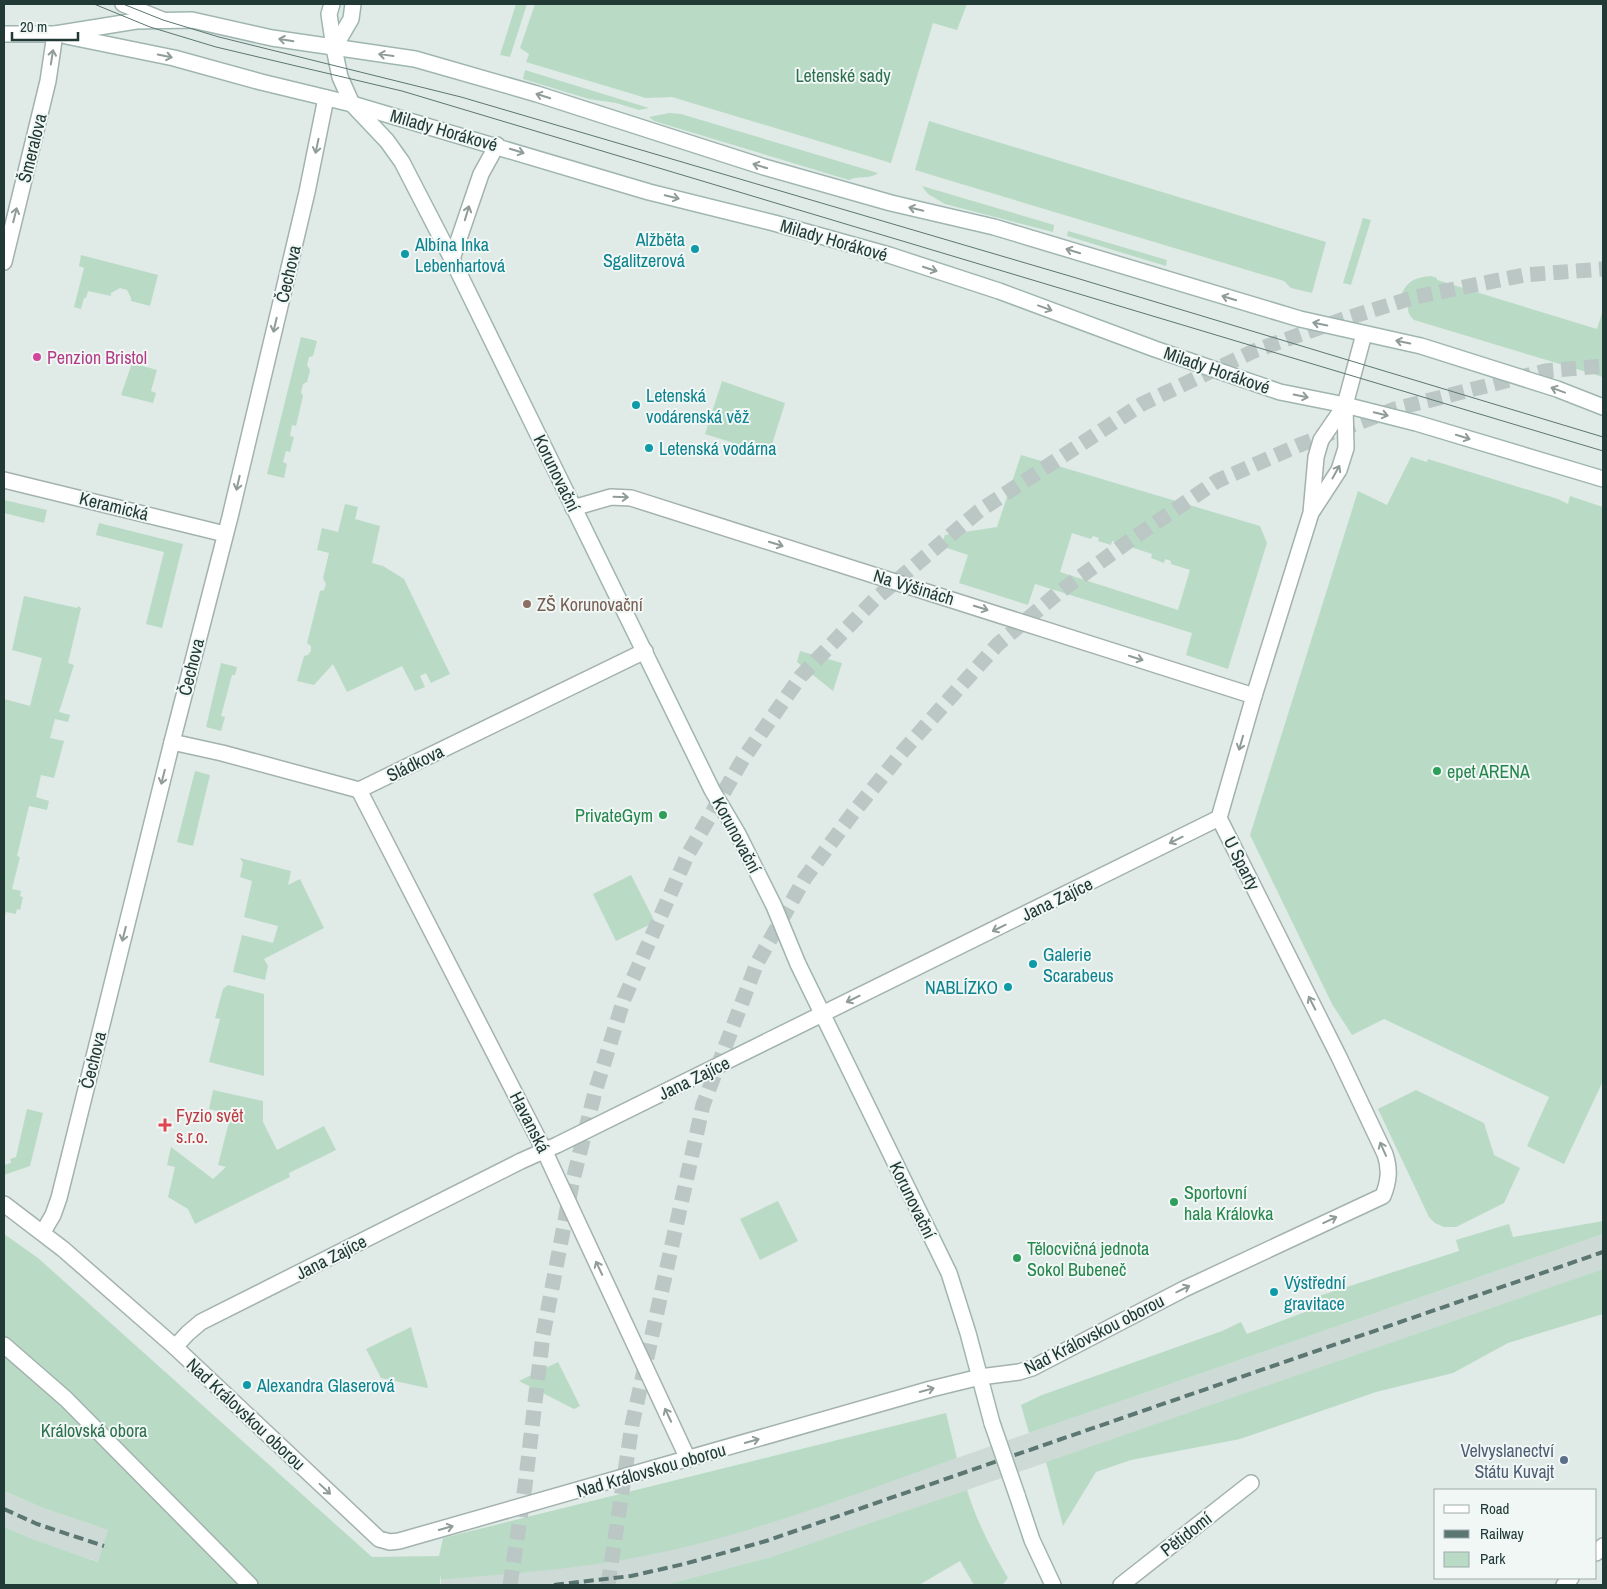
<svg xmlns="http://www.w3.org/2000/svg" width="1607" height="1589" viewBox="0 0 1607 1589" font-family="'Archivo Narrow',sans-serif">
<rect width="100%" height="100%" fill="#e0eae7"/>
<!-- built -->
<g fill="#cedad6">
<polygon points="1603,1234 1603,1269 846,1532 771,1557 665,1585 441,1585 441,1580 577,1566 680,1548 761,1526"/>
<polygon points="4,1491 43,1508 108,1530 99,1562 31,1539 4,1527"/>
</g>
<!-- green -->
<g fill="#b9dbc6" fill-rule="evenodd">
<polygon points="516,4 527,4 510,57 500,55"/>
<polygon points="535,4 967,4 957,30 933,23 891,163 672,97 646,98 526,62 529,54 520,48"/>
<polygon points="525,70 649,108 639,110 616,103 589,99 523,79"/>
<path d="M669 113 681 114 878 173C869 180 859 175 849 180L654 121 649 117Z"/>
<polygon points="929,121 1326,242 1312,293 1291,288 1284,281 915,170"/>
<polygon points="922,186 1054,225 1053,232 945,204 928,194"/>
<polygon points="1363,218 1371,220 1351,285 1343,283"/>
<polygon points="1068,231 1167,260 1166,266 1067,236"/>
<polygon points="81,255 158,275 150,306 131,301 131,298 127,290 120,288 111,293 111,296 88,291 86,298 84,298 81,309 74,307 84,268 79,266"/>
<path d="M1431 276 1437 278V280L1597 329 1603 310V377L1414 320C1408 314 1407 311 1409 303L1399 300C1406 282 1412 278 1431 276Z"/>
<polygon points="301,337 317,341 313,356 309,357 307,365 310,370 307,382 303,384 301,392 303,396 296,426 292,425 290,436 294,437 290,452 286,451 283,462 287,464 284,478 267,474"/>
<polygon points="132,363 157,370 151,391 156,393 153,403 121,395"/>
<polygon points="722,381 785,403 769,454 705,434"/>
<path d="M1021 455 1260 526 1267 543 1228 669 1186 655 1192 633 1035 584 1028 605 959 583 968 555 941 546 945 535 997 527ZM1072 533 1091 539 1093 536 1099 538 1098 541 1111 545 1112 541 1152 554 1151 558 1164 563 1165 559 1171 561V564L1190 570 1178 610 1060 572Z"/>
<polygon points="1411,457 1427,462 1428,459 1558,499 1568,504 1570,496 1603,507 1603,1081 1564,1164 1527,1146 1549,1097 1384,1019 1352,1035 1332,1004 1250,835 1358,491 1387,505"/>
<polygon points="4,500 47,510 44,523 4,513"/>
<polygon points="345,504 358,507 355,519 380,526 372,563 383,566 404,579 450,674 431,683 426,673 420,676 425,687 415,691 402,666 347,692 333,664 314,685 297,681 304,656 308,655 311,651 311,646 307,643 320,591 324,590 326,584 323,578 329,553 317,550 322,528 338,532"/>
<polygon points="99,523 183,544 162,628 146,624 164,552 96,535"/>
<polygon points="24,596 77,608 78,606 81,608 68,663 74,665 59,712 70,715 68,722 55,719 50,738 64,741 54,778 41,775 36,797 49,801 47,810 29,806 17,856 20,857 12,889 21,891 20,896 23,897 20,910 17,909 16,914 6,912 4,921 4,699 30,706 42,658 12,650"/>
<polygon points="800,651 842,663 833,691 797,662"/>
<polygon points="221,663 237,667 235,675 232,675 221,716 225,717 221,731 206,727"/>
<polygon points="195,771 210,775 193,846 177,842"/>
<polygon points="240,858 291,871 288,885 300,879 324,928 264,959 268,966 265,980 233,972 242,935 273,943 278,926 244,917 252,881 240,877 243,863"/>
<polygon points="631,875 655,922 616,941 593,894"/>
<polygon points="228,985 264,994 264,1076 209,1062 220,1019 215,1018 223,989"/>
<polygon points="213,1090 263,1101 263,1122 277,1150 324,1126 336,1150 289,1173 290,1177 195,1224 188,1209 168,1197 175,1167 167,1165 171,1147 213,1179 226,1167 218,1165 231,1114 209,1109"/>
<polygon points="1416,1090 1484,1123 1494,1155 1520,1168 1504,1203 1456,1227 1444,1227 1435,1223 1429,1217 1378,1109"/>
<polygon points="27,1109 43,1113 30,1166 4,1175 4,1165 11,1163 10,1159 16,1157"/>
<polygon points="778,1201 798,1241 760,1260 740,1219"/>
<polygon points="1603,1221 1603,1234 1029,1433 1021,1405 1042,1395 1222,1331 1241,1322 1247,1334 1305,1312 1300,1302 1459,1251 1456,1240 1509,1224 1513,1237"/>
<path d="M4 1234 38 1258 372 1557 439 1556 443 1538 946 1413 957 1458C851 1495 739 1540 628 1559 567 1570 503 1574 441 1580L440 1575V1585H4V1527L32 1539 98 1562 108 1530 43 1508 4 1491Z"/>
<polygon points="1603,1269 1603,1314 1508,1343 1453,1373 1376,1392 1240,1439 1131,1460 1096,1472 1063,1526 1046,1462"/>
<polygon points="411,1327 428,1387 427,1388 381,1378 366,1349"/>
<polygon points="558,1362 580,1406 574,1409 519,1381"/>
<path d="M967 1490C977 1522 991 1549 1008 1578L1002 1585H974L960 1561 919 1585H665L771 1557Z"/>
</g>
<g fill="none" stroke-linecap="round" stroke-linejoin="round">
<!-- trunk-tunnel -->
<g stroke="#bac7c4" stroke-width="15" stroke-dasharray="15 8" stroke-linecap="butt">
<polyline points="510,1585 525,1486 543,1335 572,1184 595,1092 624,999 687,856 743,759 801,676 874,600 979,511 1142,404 1254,351 1341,320 1415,297 1524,275 1603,269"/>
<polyline points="608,1585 632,1425 703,1105 757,963 805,878 853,813 904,750 997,645 1058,593 1129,541 1217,481 1302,444 1395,409 1545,371 1603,366"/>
</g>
<defs>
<polyline id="pedestrian" points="4,1345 66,1399 250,1585"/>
<g id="minor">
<polyline points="123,4 163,20"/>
<polyline points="452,259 481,174 497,145"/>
<polyline points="4,262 48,81 55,34"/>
<polyline points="4,480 225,534"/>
<polyline points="573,508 611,497 631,498 1254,696"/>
<polyline points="1313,510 1339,470 1346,448 1345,405 1364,334"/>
<polyline points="172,742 222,753 359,790 645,651"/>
<polyline points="359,790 544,1150 688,1459"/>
<path d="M4 1204 63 1249 175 1347 379 1539 390 1542 399 1541 931 1389 980 1377 1019 1372 1032 1368 1184 1289 1383 1196C1389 1181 1390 1169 1385 1154L1339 1057 1219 818 1254 696 1311 513 1316 457 1321 440 1345 405"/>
<polyline points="43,1232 53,1215 59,1198 172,742 230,517 307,192 326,98"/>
<polyline points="175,1347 188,1333 201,1322 521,1161 557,1145 1219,818"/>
<polyline points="1596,1553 1603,1546"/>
<polyline points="1121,1585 1251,1483"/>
<polyline points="1564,1585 1571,1578"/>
</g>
<g id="secondary">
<polyline points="332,4 329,14 334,48 340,77 352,104 387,141 402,162 452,259 712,790 738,834 774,906 798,964 949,1273 968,1333 992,1423"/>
<polyline points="4,34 55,34 136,21 192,20 272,38 415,59 537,94 764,167 891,203 994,227 1300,319 1421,346 1557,389 1603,407"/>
<polyline points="66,36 174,58 261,82 352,104 649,192 774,223 889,255 999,291 1155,349 1280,392 1345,405 1416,423 1603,479"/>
<polyline points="334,48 351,19 353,4"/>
<polyline points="1017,1495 1032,1540 1053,1585"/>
</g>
</defs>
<!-- pedestrian casing -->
<use href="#pedestrian" stroke="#a3b2ae" stroke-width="18"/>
<!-- minor casing -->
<use href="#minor" stroke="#a3b2ae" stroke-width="18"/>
<!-- secondary casing -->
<use href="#secondary" stroke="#9fb6b0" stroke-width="18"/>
<!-- pedestrian -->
<use href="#pedestrian" stroke="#fff" stroke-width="15"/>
<!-- minor -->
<use href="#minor" stroke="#fff" stroke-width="15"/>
<!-- secondary -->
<use href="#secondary" stroke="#fff" stroke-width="15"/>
<!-- tram -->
<g stroke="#5c7672" stroke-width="1">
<polyline points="94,4 150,27 216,47 402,91 1603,451"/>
<polyline points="123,4 163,20 219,37 461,97 1073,277 1603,437"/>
</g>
<!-- rail -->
<g stroke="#5c7672" stroke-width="4" stroke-dasharray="10 5" stroke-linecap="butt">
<polyline points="4,1509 37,1524 104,1546"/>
<polyline points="554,1585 631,1576 684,1564 766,1541 1603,1252"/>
</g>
<defs>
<polyline id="secondary-bridge" points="992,1423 1017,1495"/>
</defs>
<!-- secondary-bridge casing -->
<use href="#secondary-bridge" stroke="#9fb6b0" stroke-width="18" stroke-linecap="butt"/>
<!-- secondary-bridge -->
<use href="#secondary-bridge" stroke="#fff" stroke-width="15"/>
</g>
<!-- one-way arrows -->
<defs><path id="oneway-shaft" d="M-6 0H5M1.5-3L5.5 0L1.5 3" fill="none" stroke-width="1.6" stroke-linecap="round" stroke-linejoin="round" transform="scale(1.25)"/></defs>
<g stroke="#909c9a">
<use href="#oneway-shaft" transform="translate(286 40) rotate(-171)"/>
<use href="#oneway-shaft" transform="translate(386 55) rotate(-172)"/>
<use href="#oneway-shaft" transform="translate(165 56) rotate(12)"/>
<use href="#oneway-shaft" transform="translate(52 57) rotate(-81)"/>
<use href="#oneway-shaft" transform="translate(543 96) rotate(-162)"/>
<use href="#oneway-shaft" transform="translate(317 146) rotate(102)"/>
<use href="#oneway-shaft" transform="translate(517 151) rotate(17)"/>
<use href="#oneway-shaft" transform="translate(760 166) rotate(-163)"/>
<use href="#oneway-shaft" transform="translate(672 197) rotate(14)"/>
<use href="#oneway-shaft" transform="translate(916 209) rotate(-167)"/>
<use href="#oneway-shaft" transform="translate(467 213) rotate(-73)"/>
<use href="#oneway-shaft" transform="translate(15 215) rotate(-76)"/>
<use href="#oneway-shaft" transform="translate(1073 251) rotate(-163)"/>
<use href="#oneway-shaft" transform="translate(930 269) rotate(18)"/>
<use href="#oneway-shaft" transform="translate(1229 298) rotate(-163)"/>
<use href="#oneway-shaft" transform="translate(1045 308) rotate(20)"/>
<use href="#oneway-shaft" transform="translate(1320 324) rotate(-168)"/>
<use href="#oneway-shaft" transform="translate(275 325) rotate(103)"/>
<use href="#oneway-shaft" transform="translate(1403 342) rotate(-168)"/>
<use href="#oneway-shaft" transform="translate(1558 390) rotate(-160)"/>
<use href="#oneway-shaft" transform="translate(1301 396) rotate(11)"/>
<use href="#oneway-shaft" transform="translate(1381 414) rotate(14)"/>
<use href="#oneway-shaft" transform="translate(1463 437) rotate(17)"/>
<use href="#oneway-shaft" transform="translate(1336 472) rotate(-61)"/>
<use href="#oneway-shaft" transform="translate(238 483) rotate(103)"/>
<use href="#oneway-shaft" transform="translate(621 497) rotate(2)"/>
<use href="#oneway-shaft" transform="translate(776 544) rotate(17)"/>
<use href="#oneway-shaft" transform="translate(981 608) rotate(17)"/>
<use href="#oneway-shaft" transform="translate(1136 658) rotate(18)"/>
<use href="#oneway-shaft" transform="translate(1241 743) rotate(106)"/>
<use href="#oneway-shaft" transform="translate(163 777) rotate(104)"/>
<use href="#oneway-shaft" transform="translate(1176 840) rotate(154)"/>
<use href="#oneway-shaft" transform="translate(999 928) rotate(154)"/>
<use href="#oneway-shaft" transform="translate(124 934) rotate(104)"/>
<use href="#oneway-shaft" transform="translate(853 999) rotate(154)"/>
<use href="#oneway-shaft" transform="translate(1312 1003) rotate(-117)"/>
<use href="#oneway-shaft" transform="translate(1383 1149) rotate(-114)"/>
<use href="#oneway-shaft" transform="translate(1330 1220) rotate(-25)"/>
<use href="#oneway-shaft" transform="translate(599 1268) rotate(-115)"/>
<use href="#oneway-shaft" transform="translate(1183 1289) rotate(-26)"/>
<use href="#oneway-shaft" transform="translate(927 1390) rotate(-15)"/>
<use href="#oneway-shaft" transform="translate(668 1415) rotate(-115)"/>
<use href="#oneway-shaft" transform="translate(752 1441) rotate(-16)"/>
<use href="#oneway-shaft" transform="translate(325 1489) rotate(43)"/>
<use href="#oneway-shaft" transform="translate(446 1528) rotate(-16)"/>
</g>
<!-- markers -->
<g fill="#0f9aa8" stroke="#f0f7f5" stroke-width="2">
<circle cx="695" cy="249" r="5"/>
<circle cx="405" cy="254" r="5"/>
<circle cx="636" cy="405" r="5"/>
<circle cx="649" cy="448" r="5"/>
<circle cx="1033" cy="964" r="5"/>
<circle cx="1008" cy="987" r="5"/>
<circle cx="1274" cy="1292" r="5"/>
<circle cx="247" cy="1385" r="5"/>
</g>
<circle fill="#d1479c" stroke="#f0f7f5" stroke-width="2" cx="37" cy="357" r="5"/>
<circle fill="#8d6e63" stroke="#f0f7f5" stroke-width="2" cx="527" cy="604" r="5"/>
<g fill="#2e9e5b" stroke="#f0f7f5" stroke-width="2">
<circle cx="1437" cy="771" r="5"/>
<circle cx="663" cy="815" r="5"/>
<circle cx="1174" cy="1202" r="5"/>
<circle cx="1017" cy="1258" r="5"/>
</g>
<path fill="#e0444e" stroke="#f0f7f5" stroke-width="2" d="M162.5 1117.5h5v5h5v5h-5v5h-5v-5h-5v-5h5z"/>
<circle fill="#5c6f8a" stroke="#f0f7f5" stroke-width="2" cx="1564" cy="1460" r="5"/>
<g text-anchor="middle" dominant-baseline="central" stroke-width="4" stroke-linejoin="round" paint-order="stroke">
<!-- park labels -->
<g font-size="18" fill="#2d6f4f" stroke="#f0f7f5">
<text x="843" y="75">Letenské sady</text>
<text x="94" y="1430">Královská obora</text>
</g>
<!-- street labels -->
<g font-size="18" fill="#213a36" stroke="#f0f7f5">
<text transform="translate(444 130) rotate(16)">Milady Horákové</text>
<text transform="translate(32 148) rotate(-76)">Šmeralova</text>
<text transform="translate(834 240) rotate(16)">Milady Horákové</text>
<text transform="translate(288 274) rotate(-77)">Čechova</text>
<text transform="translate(1217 370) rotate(19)">Milady Horákové</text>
<text transform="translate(557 473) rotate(64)">Korunovační</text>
<text transform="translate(114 506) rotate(14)">Keramická</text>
<text transform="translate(914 587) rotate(17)">Na Výšinách</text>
<text transform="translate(191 667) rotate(-76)">Čechova</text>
<text transform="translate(415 763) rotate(-26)">Sládkova</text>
<text transform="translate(737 835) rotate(62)">Korunovační</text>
<text transform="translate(1242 863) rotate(63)">U Sparty</text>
<text transform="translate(1057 899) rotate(-26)">Jana Zajíce</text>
<text transform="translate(93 1060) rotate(-76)">Čechova</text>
<text transform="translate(694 1078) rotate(-26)">Jana Zajíce</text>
<text transform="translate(530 1122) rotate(63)">Havanská</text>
<text transform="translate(913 1200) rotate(64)">Korunovační</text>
<text transform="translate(331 1257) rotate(-27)">Jana Zajíce</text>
<text transform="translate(1094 1334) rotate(-27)">Nad Královskou oborou</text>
<text transform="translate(246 1414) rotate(43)">Nad Královskou oborou</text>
<text transform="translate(651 1470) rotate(-16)">Nad Královskou oborou</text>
<text transform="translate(1186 1534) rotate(-38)">Pětidomí</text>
</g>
<!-- culture labels -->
<g font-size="18" fill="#0d838f" stroke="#f0f7f5" text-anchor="start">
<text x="685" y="239" text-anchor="end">Alžběta<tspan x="685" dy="21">Sgalitzerová</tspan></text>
<text x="415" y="244">Albína Inka<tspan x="415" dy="21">Lebenhartová</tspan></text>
<text x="646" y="395">Letenská<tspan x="646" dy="21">vodárenská věž</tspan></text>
<text x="659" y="448">Letenská vodárna</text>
<text x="1043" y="954">Galerie<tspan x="1043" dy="21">Scarabeus</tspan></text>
<text x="998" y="987" text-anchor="end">NABLÍZKO</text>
<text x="1284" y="1282">Výstřední<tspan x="1284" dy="21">gravitace</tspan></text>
<text x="257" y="1385">Alexandra Glaserová</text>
</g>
<!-- hotel labels -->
<g font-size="18" fill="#b23c85" stroke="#f0f7f5" text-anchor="start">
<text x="47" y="357">Penzion Bristol</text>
</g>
<!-- education labels -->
<g font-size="18" fill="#785e54" stroke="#f0f7f5" text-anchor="start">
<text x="537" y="604">ZŠ Korunovační</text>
</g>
<!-- leisure labels -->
<g font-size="18" fill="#27864d" stroke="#f0f7f5" text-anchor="start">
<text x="1447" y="771">epet ARENA</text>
<text x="653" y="815" text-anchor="end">PrivateGym</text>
<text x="1184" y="1192">Sportovní<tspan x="1184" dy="21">hala Královka</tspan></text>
<text x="1027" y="1248">Tělocvičná jednota<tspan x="1027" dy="21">Sokol Bubeneč</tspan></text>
</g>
<!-- health labels -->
<g font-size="18" fill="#be3a42" stroke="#f0f7f5" text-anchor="start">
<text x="176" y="1115">Fyzio svět<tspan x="176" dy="21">s.r.o.</tspan></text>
</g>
<!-- service labels -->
<g font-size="18" fill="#4e5e75" stroke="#f0f7f5" text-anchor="end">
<text x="1554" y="1450">Velvyslanectví<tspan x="1554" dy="21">Státu Kuvajt</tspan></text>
</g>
</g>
<!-- border -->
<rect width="1607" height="1589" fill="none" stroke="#213a36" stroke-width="10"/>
<!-- legend -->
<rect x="1434" y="1489" width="162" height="90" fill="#f0f7f5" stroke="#9daba9"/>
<rect x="1444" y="1505" width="25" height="8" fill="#ffffff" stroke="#9daba9"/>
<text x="1480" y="1514" font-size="15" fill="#213a36">Road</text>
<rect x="1444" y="1530" width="25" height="8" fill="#5c7672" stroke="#9daba9"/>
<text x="1480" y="1539" font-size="15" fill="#213a36">Railway</text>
<rect x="1444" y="1552" width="25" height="15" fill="#b9dbc6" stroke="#9daba9"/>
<text x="1480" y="1564" font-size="15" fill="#213a36">Park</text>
<!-- scale -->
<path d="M12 32v8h66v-8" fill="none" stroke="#213a36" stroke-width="2.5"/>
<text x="20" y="32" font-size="15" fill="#213a36" stroke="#f0f7f5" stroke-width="4" paint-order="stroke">20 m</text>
</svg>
